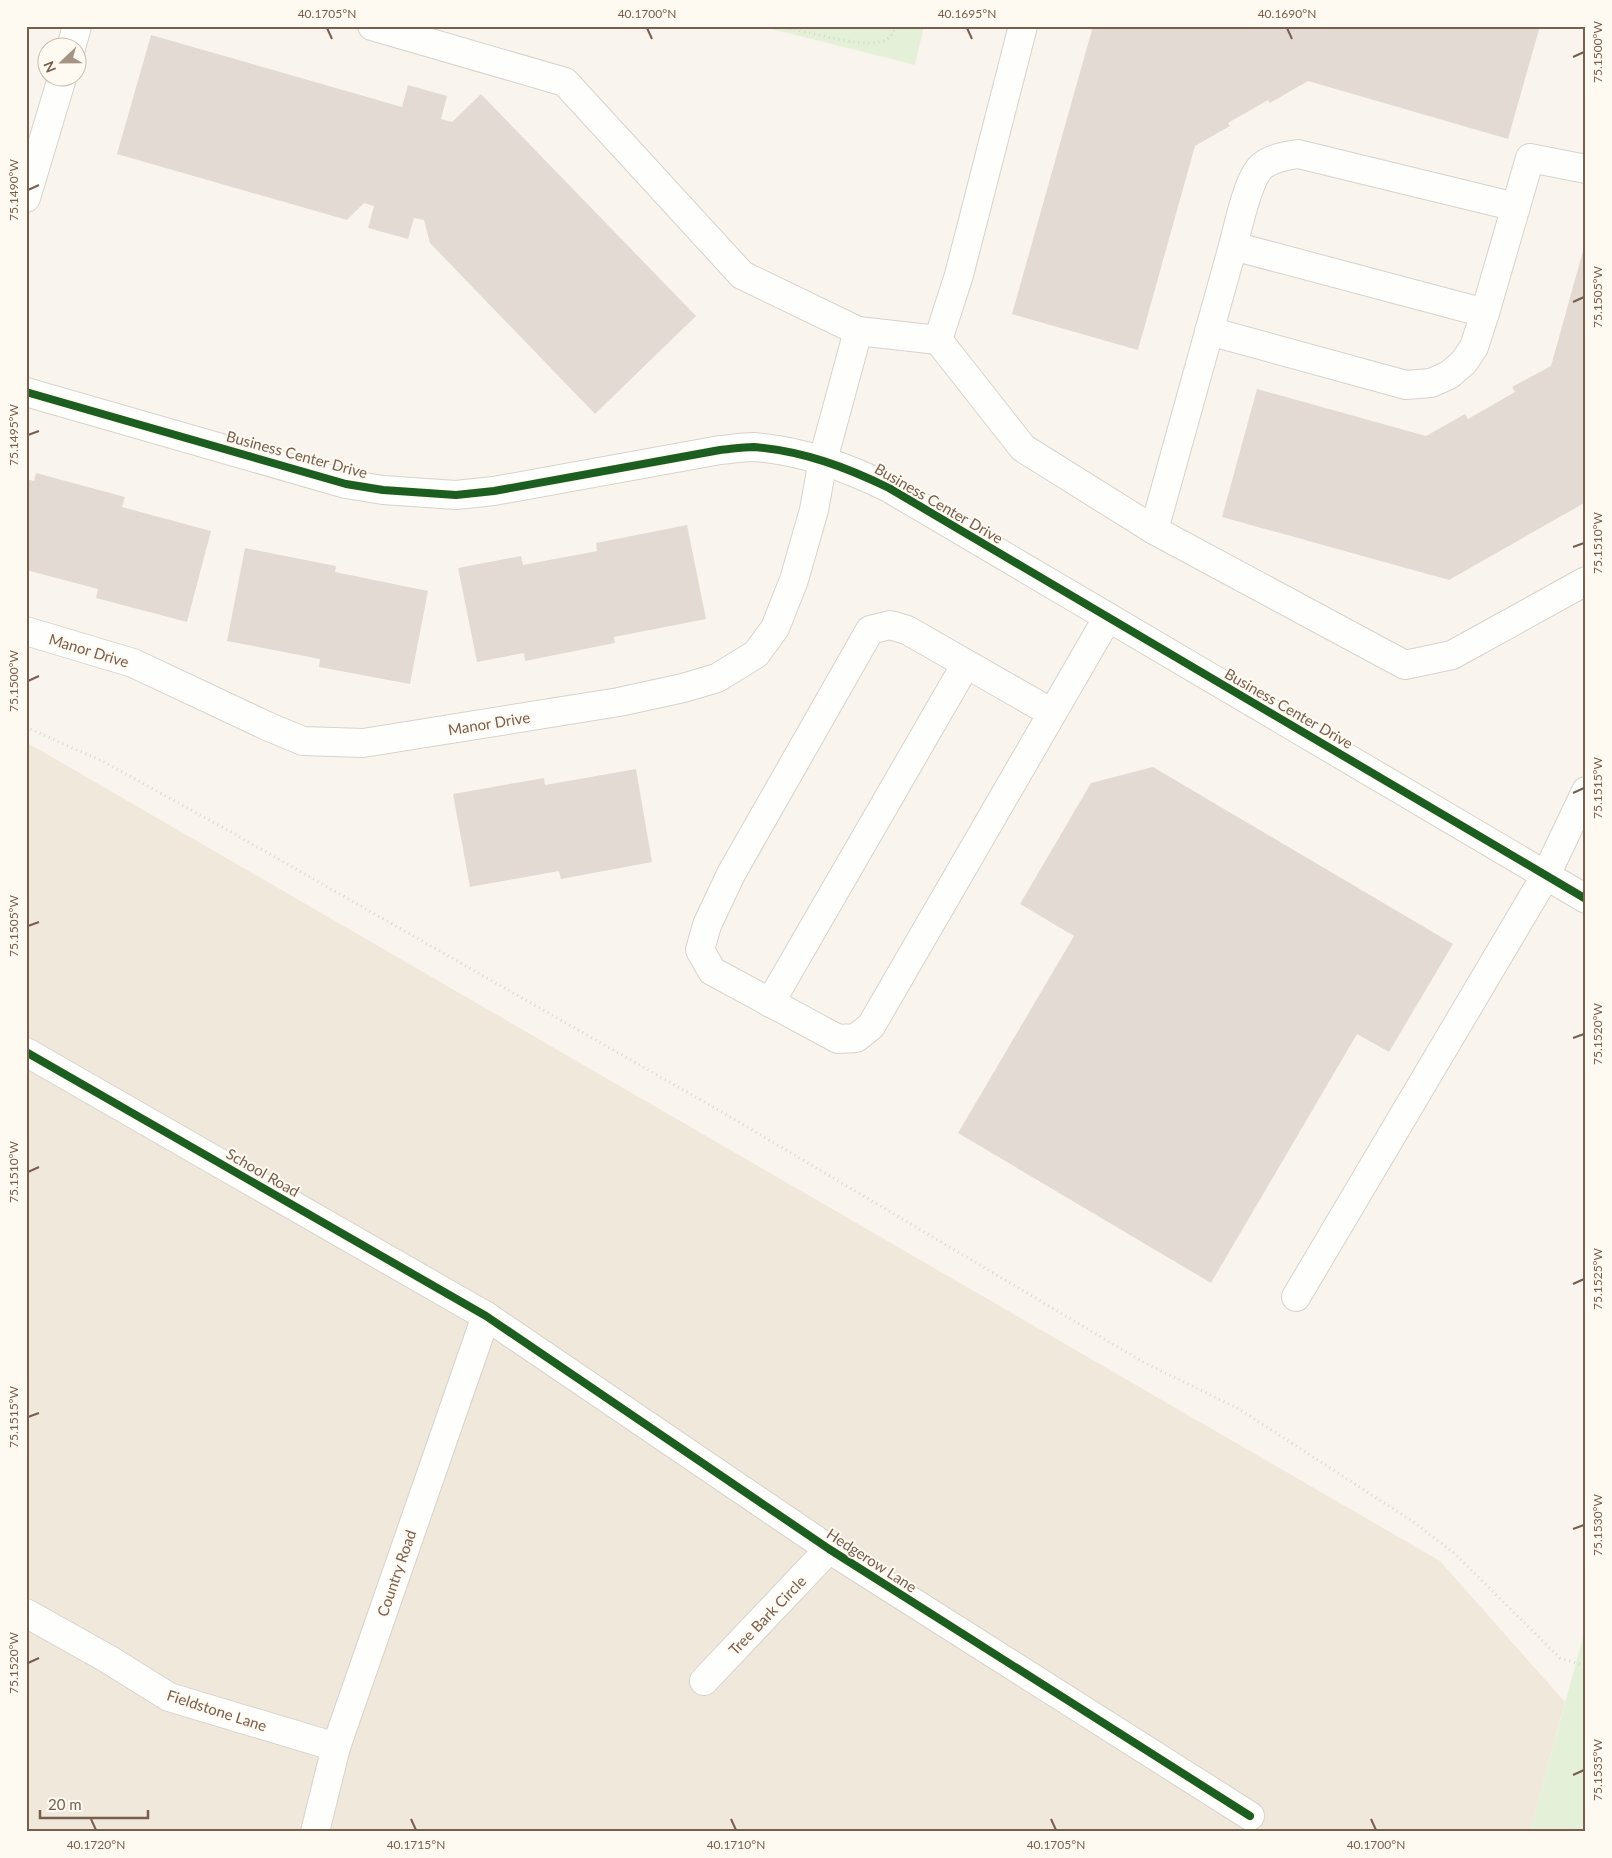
<svg xmlns="http://www.w3.org/2000/svg" width="1612" height="1858" viewBox="0 0 1612 1858" font-family="Lato,sans-serif">
<rect width="100%" height="100%" fill="#f9f5ee"/>
<!-- residential -->
<polygon fill="#f1e8dc" points="26,742 1440,1561 1565,1702 1530,1832 26,1832"/>
<!-- green -->
<g fill="#e5f0d9">
<polygon points="759,26 924,26 915,65"/>
<polygon points="1586,1626 1586,1832 1530,1832"/>
</g>
<!-- building -->
<g fill="#e3dbd3">
<polygon points="1093,26 1540,26 1508,139 1308,81 1270,103 1268,100 1228,123 1230,126 1195,146 1138,350 1012,314"/>
<polygon points="151,35 402,107 408,85 447,96 441,119 452,122 481,94 696,316 595,414 430,243 424,220 414,218 408,239 368,228 374,206 364,203 347,220 117,154"/>
<polygon points="1586,240 1586,502 1449,580 1222,517 1257,389 1426,436 1465,414 1468,419 1515,392 1512,387 1551,366"/>
<polygon points="36,473 125,497 122,507 211,531 187,622 96,598 98,589 26,570 26,479 34,481"/>
<polygon points="687,525 706,619 614,637 615,643 525,661 524,653 477,662 458,568 521,556 523,565 597,551 596,543"/>
<polygon points="245,548 336,566 335,572 428,591 410,684 319,667 320,659 227,641"/>
<polygon points="1153,767 1453,944 1389,1052 1357,1034 1211,1283 958,1133 1074,936 1020,904 1091,783"/>
<polygon points="636,769 652,862 561,879 559,871 470,887 453,794 544,778 545,785"/>
</g>
<g fill="none" stroke-linecap="round" stroke-linejoin="round">
<defs>
<g id="minor">
<polyline points="372,26 565,82 742,275 858,331"/>
<polyline points="71,48 77,26"/>
<polyline points="26,198 62,78"/>
<path d="M1233 246C1238 227 1248 178 1262 166 1272 158 1286 156 1298 154L1516 207"/>
<polyline points="1209,331 1406,385 1431,383 1449,375 1464,362 1474,347 1485,313"/>
<polyline points="938,340 1023,448 1154,530 1233,246 1485,313 1530,158 1586,169"/>
<path d="M26 392 346 484 383 490 456 495 494 491 720 450C731 449 743 447 754 447 803 451 846 467 889 488L1586 899"/>
<polyline points="1154,530 1405,665 1452,655 1586,581"/>
<polyline points="26,631 133,663 269,727 303,741 363,743 619,702 683,688 717,678 756,654 775,628 794,580 814,510 823,460 858,331 938,340 959,275 1023,26"/>
<polyline points="1052,713 907,630 890,625 870,630 731,874 707,925 700,950 712,971 838,1039 856,1038 871,1026 1108,617"/>
<polyline points="770,1003 966,664"/>
<polyline points="26,1052 486,1316 829,1549 1250,1816"/>
<polyline points="1296,1297 1546,875 1586,791"/>
<polyline points="26,1613 108,1659 169,1697 336,1747"/>
<polyline points="704,1681 829,1549"/>
<polyline points="315,1832 336,1747 486,1316"/>
</g>
</defs>
<!-- minor casing -->
<use href="#minor" stroke="#d8d2cc" stroke-width="30"/>
<!-- path -->
<g stroke="#dbd5d0" stroke-width="3" stroke-dasharray="1 4" stroke-linecap="butt">
<path d="M780 26C804 31 858 47 880 42 889 40 893 34 896 26"/>
<polyline points="26,727 104,762 231,832 722,1112 1145,1363 1239,1409 1412,1521 1454,1553 1560,1658 1586,1666"/>
</g>
<!-- minor -->
<use href="#minor" stroke="#fefefc" stroke-width="28"/>
<defs>
<g id="cycleway">
<path d="M26 392 346 484 383 490 456 495 494 491 720 450C731 449 743 447 754 447 803 451 846 467 889 488L1586 899"/>
<polyline points="26,1052 486,1316 829,1549 1250,1816"/>
</g>
</defs>
<!-- cycleway casing -->
<use href="#cycleway" stroke="#fffaf1" stroke-width="11"/>
<!-- cycleway -->
<use href="#cycleway" stroke="#1b5e20" stroke-width="8"/>
</g>
<!-- ticks -->
<path fill="none" stroke="#785e4d" stroke-width="2" d="M327 28 332 39M647 28 652 39M967 28 972 39M1287 28 1292 39M1573 57 1584 52M28 190 39 185M1573 302 1584 297M28 435 39 431M1573 547 1584 543M28 681 39 676M1573 793 1584 788M28 926 39 922M1573 1038 1584 1034M28 1172 39 1167M1573 1284 1584 1279M28 1417 39 1413M1573 1529 1584 1525M28 1663 39 1658M1573 1775 1584 1770M91 1819 96 1830M411 1819 416 1830M731 1819 736 1830M1051 1819 1056 1830M1371 1819 1376 1830"/>
<g text-anchor="middle" dominant-baseline="central" stroke-width="4" stroke-linejoin="round" paint-order="stroke">
<!-- street labels -->
<g font-size="15" fill="#785e4d" stroke="#fffaf1">
<text transform="translate(297 454) rotate(15)">Business Center Drive</text>
<text transform="translate(939 503) rotate(30)">Business Center Drive</text>
<text transform="translate(89 650) rotate(17)">Manor Drive</text>
<text transform="translate(1289 708) rotate(30)">Business Center Drive</text>
<text transform="translate(489 723) rotate(-9)">Manor Drive</text>
<text transform="translate(263 1172) rotate(30)">School Road</text>
<text transform="translate(872 1560) rotate(33)">Hedgerow Lane</text>
<text transform="translate(396 1573) rotate(-71)">Country Road</text>
<text transform="translate(767 1615) rotate(-46)">Tree Bark Circle</text>
<text transform="translate(217 1710) rotate(18)">Fieldstone Lane</text>
</g>
</g>
<!-- border -->
<rect width="1612" height="1858" fill="none" stroke="#fffaf1" stroke-width="55"/>
<!-- north arrow -->
<g transform="translate(62 62) rotate(248)"><circle r="24" fill="#fffaf1" stroke="#c9bcaf"/>
<path d="M0-4L9 19L0 12L-9 19Z" fill="#a59385"/>
<text y="-8" font-size="14" font-weight="bold" text-anchor="middle" fill="#785e4d">N</text>
</g>
<!-- scale -->
<path d="M40 1810v8h108v-8" fill="none" stroke="#785e4d" stroke-width="2.5"/>
<text x="48" y="1810" font-size="15" fill="#785e4d" stroke="#fffaf1" stroke-width="4" paint-order="stroke">20 m</text>
<rect x="28" y="28" width="1556" height="1802" fill="none" stroke="#785e4d" stroke-width="2"/>
<g font-size="12" text-anchor="middle" fill="#785e4d">
<text x="327" y="18">40.1705°N</text>
<text x="647" y="18">40.1700°N</text>
<text x="967" y="18">40.1695°N</text>
<text x="1287" y="18">40.1690°N</text>
<text transform="translate(1598 52) rotate(-90)" y="4">75.1500°W</text>
<text transform="translate(14 190) rotate(-90)" y="4">75.1490°W</text>
<text transform="translate(1598 297) rotate(-90)" y="4">75.1505°W</text>
<text transform="translate(14 435) rotate(-90)" y="4">75.1495°W</text>
<text transform="translate(1598 543) rotate(-90)" y="4">75.1510°W</text>
<text transform="translate(14 681) rotate(-90)" y="4">75.1500°W</text>
<text transform="translate(1598 788) rotate(-90)" y="4">75.1515°W</text>
<text transform="translate(14 926) rotate(-90)" y="4">75.1505°W</text>
<text transform="translate(1598 1034) rotate(-90)" y="4">75.1520°W</text>
<text transform="translate(14 1172) rotate(-90)" y="4">75.1510°W</text>
<text transform="translate(1598 1279) rotate(-90)" y="4">75.1525°W</text>
<text transform="translate(14 1417) rotate(-90)" y="4">75.1515°W</text>
<text transform="translate(1598 1525) rotate(-90)" y="4">75.1530°W</text>
<text transform="translate(14 1663) rotate(-90)" y="4">75.1520°W</text>
<text transform="translate(1598 1770) rotate(-90)" y="4">75.1535°W</text>
<text x="96" y="1849">40.1720°N</text>
<text x="416" y="1849">40.1715°N</text>
<text x="736" y="1849">40.1710°N</text>
<text x="1056" y="1849">40.1705°N</text>
<text x="1376" y="1849">40.1700°N</text>
</g>
</svg>
